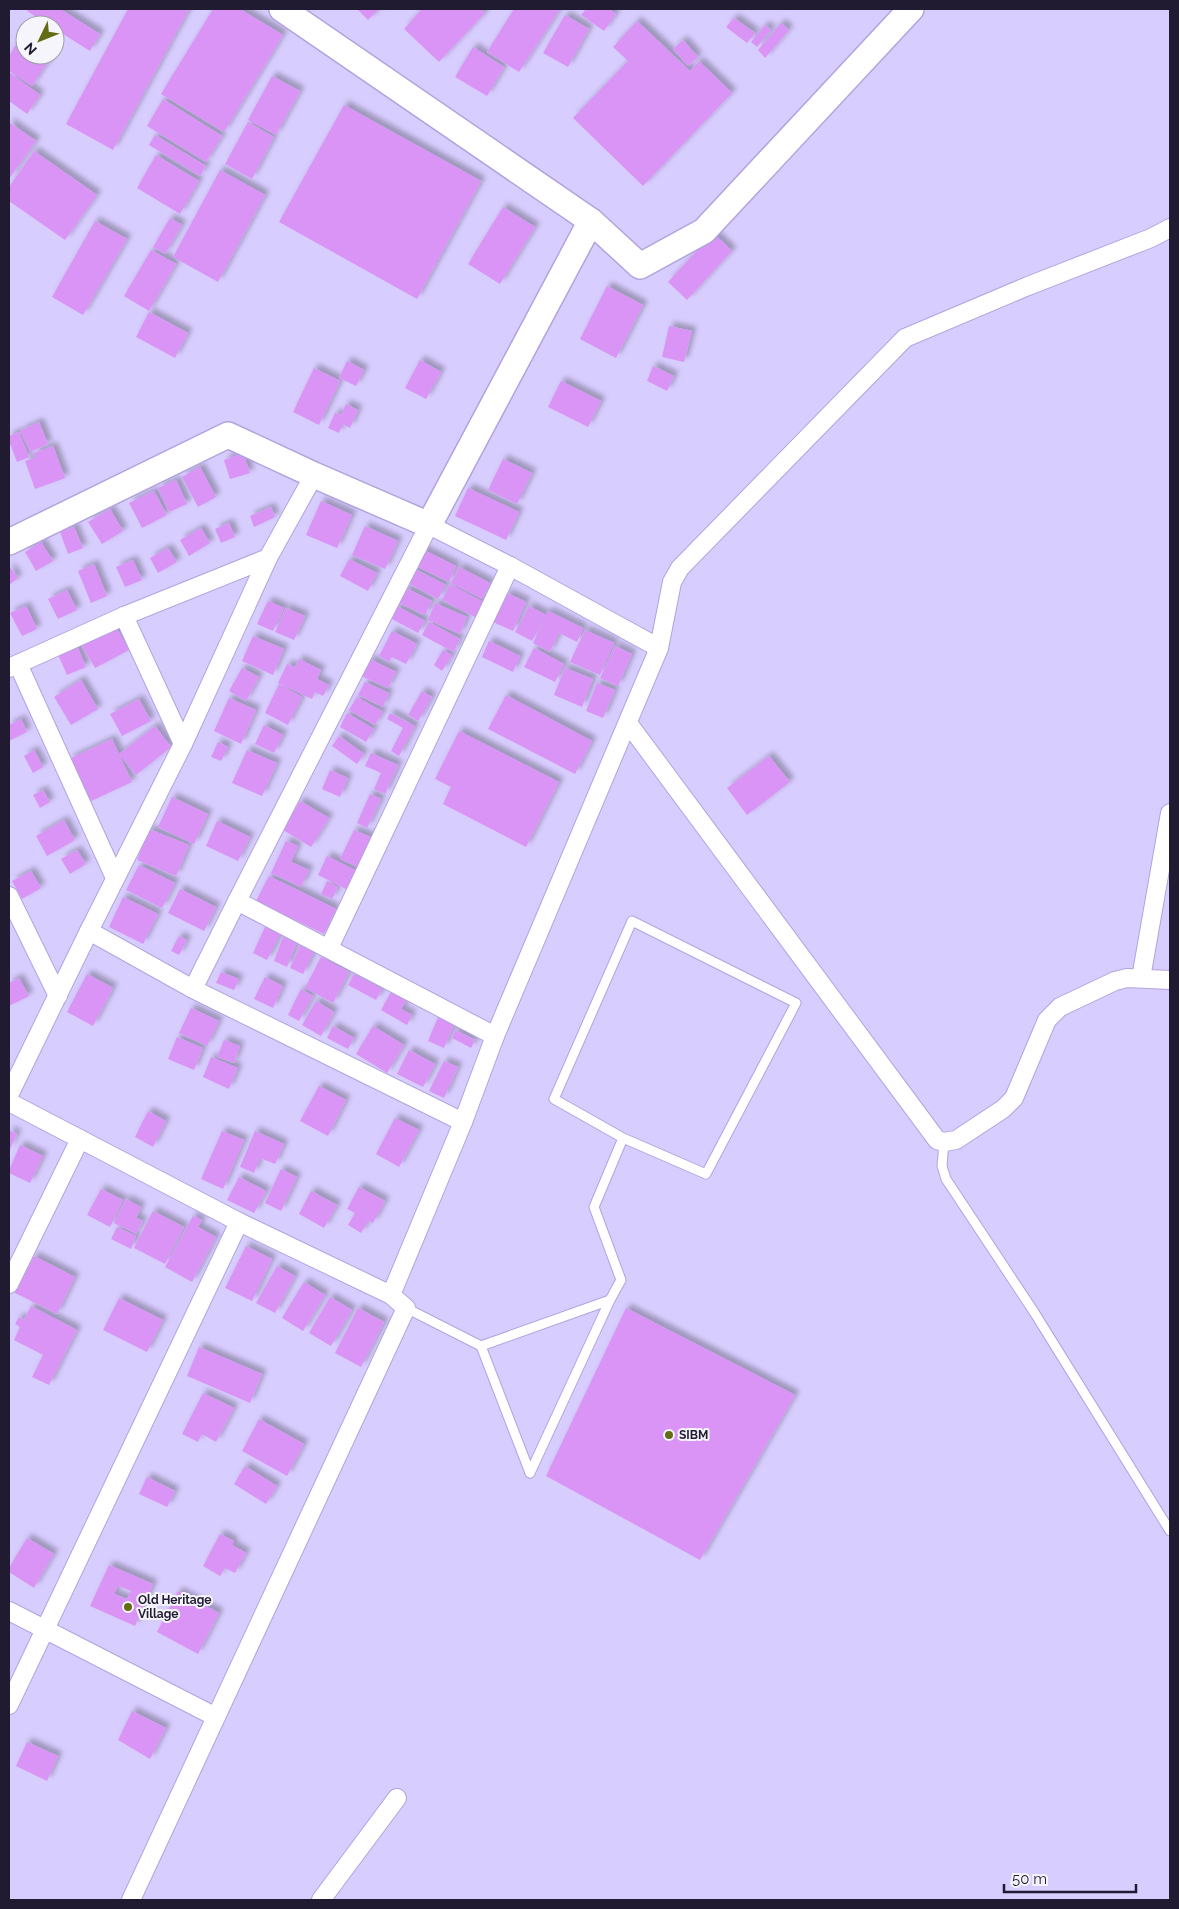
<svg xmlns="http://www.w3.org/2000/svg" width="1179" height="1909" viewBox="0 0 1179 1909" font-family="Raleway,sans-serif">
<defs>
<filter id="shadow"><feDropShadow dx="4.5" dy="-4.5" stdDeviation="2.5" flood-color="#0004"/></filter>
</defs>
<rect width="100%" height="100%" fill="#d8cdff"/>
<!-- building -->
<g fill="#d994f6" fill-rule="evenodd" filter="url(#shadow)">
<polygon points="29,9 60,9 100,34 90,51 55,29 55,25 49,25 27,11"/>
<polygon points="128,9 189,9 113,150 66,124"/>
<polygon points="213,9 240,9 283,35 224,132 161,94"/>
<polygon points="357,9 379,9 368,20"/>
<polygon points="422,9 480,9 485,13 439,62 404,29"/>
<polygon points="514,9 560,9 519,72 487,52"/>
<polygon points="586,9 609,9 616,14 604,31 581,15"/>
<polygon points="565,15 589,29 568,67 543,53"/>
<polygon points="734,18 755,33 747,43 726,27"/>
<polygon points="637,21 690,71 699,61 732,93 643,186 573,118 628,61 613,47"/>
<polygon points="781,23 789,30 765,58 758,50"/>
<polygon points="765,25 771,30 757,47 751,42"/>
<polygon points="23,33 25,34 25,55 52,55 32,86 9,71 9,56"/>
<polygon points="683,40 698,57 688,66 673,49"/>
<polygon points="473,47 504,67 487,96 455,77"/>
<polygon points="9,72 40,95 27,114 9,101"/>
<polygon points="272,76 300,91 276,135 248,120"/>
<polygon points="163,99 222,136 206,162 147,126"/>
<polygon points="344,105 481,181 417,299 279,222"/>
<polygon points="9,122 36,141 9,179"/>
<polygon points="248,122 274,137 252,179 225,164"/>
<polygon points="155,135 206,166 200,176 149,145"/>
<polygon points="34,151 97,195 65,240 9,201 9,187"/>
<polygon points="156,155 199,181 180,214 137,188"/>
<polygon points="220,170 265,195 218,282 173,257"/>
<polygon points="503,207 535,227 500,284 468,264"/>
<polygon points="170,218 182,225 165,254 153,247"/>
<polygon points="95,221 127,239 83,315 52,297"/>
<polygon points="713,233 732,251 687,300 668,282"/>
<polygon points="151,250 176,264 149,311 124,296"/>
<polygon points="607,286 643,305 616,358 580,339"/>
<polygon points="149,312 188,333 175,358 136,337"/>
<polygon points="669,326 692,331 684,362 662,357"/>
<polygon points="420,360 441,372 426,399 405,388"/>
<polygon points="347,361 364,370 356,386 339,378"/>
<polygon points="653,366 674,376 667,391 647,381"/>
<polygon points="314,368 340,381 319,425 293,412"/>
<polygon points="561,381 601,401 588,427 548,407"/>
<polygon points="346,404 358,410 350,428 343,424 339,433 328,428 335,413 341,415"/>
<polygon points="39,422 48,444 30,452 20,431"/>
<polygon points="19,432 29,457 17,462 9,441 9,436"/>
<polygon points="53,446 65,478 35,489 25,461 35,458 34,453"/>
<polygon points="243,453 250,473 230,479 224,460"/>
<polygon points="503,459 532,473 517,504 488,490"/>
<polygon points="200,467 216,497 198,507 182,477"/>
<polygon points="176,480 187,504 169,512 158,488"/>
<polygon points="468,488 519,512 506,540 455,516"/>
<polygon points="154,491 167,515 142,528 129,503"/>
<polygon points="321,501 352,515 337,548 306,535"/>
<polygon points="271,507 275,517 254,527 250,516"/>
<polygon points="110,509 123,531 102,544 88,522"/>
<polygon points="229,523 235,537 221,543 215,529"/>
<polygon points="365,526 398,541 385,569 352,555"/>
<polygon points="74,527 83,548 68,554 60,532"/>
<polygon points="201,528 210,543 189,556 180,540"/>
<polygon points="41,542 53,561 36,571 25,552"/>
<polygon points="168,548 177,562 158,573 150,558"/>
<polygon points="422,549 456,566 449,582 414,565"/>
<polygon points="349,559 377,573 368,591 340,576"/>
<polygon points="133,560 142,580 125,587 116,567"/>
<polygon points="94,564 107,596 91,603 78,571"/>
<polygon points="9,566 18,578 9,585"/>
<polygon points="459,567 490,583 482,599 451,583"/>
<polygon points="413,568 446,585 438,599 406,582"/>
<polygon points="450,584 483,602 475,617 442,600"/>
<polygon points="406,588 432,601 425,615 399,603"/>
<polygon points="67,590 77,610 58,619 48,599"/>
<polygon points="507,593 526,602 513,631 493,622"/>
<polygon points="268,601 284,608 273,631 257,624"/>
<polygon points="435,603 467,617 460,634 428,620"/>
<polygon points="26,606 37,629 22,636 10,613"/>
<polygon points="397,606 425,621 418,633 390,618"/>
<polygon points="529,606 546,615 532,641 515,632"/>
<polygon points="286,608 305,616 294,640 275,632"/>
<polygon points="548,611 583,628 577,642 559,633 550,652 533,643"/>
<polygon points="113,622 129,650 95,668 79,641"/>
<polygon points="429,622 460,639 453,652 422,635"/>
<polygon points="585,630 614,643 600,675 570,662"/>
<polygon points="392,631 417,644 406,664 392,657 389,662 379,656"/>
<polygon points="253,636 284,649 273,675 242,661"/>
<polygon points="75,641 86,667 67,675 56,650"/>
<polygon points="489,641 520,656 513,672 482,657"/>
<polygon points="615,646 632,654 618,686 600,678"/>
<polygon points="534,648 564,664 555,682 524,667"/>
<polygon points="443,650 452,655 442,671 434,665"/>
<polygon points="299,659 321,670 317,679 329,685 323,696 315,692 312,699 278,683 287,664 295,667"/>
<polygon points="370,659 396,672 388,688 361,676"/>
<polygon points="242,668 259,677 246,701 229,691"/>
<polygon points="565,668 593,679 582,707 554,695"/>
<polygon points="81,680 98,709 71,725 54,697"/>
<polygon points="365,682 389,693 383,707 358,695"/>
<polygon points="597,683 615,690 603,718 586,711"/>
<polygon points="279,684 302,697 288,725 265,713"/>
<polygon points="422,691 432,697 418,721 408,715"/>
<polygon points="506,695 592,741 575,774 488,729"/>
<polygon points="357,697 383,712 375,725 349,710"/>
<polygon points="229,698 256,710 241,744 214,731"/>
<polygon points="139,699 151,721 122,736 110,714"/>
<polygon points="347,713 374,729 366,742 340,727"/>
<polygon points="390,713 415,726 399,756 391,751 403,728 387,719"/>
<polygon points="21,719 27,732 9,741 9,725"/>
<polygon points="264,725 283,735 274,753 255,744"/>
<polygon points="155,726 171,747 136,775 119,754"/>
<polygon points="459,731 559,782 526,847 443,804 451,787 435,779"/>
<polygon points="339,736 364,754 357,764 332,746"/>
<polygon points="112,739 132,782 89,802 69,759"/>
<polygon points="218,742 228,747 221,761 211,757"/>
<polygon points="34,750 43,767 33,773 24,756"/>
<polygon points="247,750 277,763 262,796 232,783"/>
<polygon points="371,753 398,765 385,794 374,789 381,773 365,766"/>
<polygon points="769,756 790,782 747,815 727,788"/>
<polygon points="330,770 348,778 340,797 322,789"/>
<polygon points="43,790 50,802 40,808 33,795"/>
<polygon points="370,794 381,799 367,828 357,823"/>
<polygon points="172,797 208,814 194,844 158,827"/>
<polygon points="300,801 329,818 311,847 283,830"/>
<polygon points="64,820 75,840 47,856 36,836"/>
<polygon points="217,821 250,837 238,861 206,846"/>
<polygon points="149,829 189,845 176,876 137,860"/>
<polygon points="354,830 373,838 358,867 340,859"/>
<polygon points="286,841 298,846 291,862 309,870 301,887 271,873"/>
<polygon points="77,850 86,864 70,874 61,859"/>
<polygon points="327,856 357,871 348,890 318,875"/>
<polygon points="139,865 175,883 162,908 126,890"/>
<polygon points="31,871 41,888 22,899 12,881"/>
<polygon points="269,876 336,909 324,934 256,901"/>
<polygon points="327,881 338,887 332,899 321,894"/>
<polygon points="180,889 216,907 204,931 168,913"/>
<polygon points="123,897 158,914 143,944 109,927"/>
<polygon points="265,927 280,934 267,960 253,953"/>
<polygon points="179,936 187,940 179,955 171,951"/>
<polygon points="283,937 297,942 287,967 274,961"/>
<polygon points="300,945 314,951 303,974 290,968"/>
<polygon points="321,957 349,972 333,1003 305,988"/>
<polygon points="221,972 239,979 234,990 216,983"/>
<polygon points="87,974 113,988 93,1026 67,1012"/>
<polygon points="354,974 382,989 376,1000 348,985"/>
<polygon points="265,977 283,986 273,1008 254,999"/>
<polygon points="19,978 29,996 9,1006 9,983"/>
<polygon points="301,989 313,996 299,1021 288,1015"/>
<polygon points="391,992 406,1001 401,1009 412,1015 407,1025 381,1010"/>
<polygon points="316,1001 334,1012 321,1036 302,1025"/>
<polygon points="191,1008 219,1021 207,1046 179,1033"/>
<polygon points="439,1015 455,1022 444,1048 428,1041"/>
<polygon points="333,1026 354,1038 348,1049 327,1038"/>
<polygon points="373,1026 404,1045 387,1073 356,1054"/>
<polygon points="455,1030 475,1040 471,1048 452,1038"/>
<polygon points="177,1037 203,1048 194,1070 168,1059"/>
<polygon points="224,1040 240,1046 234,1063 217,1057"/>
<polygon points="409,1050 435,1064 423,1087 397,1074"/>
<polygon points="211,1057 238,1068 229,1089 203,1077"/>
<polygon points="444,1061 458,1067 444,1098 429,1091"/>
<polygon points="319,1086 346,1100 328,1136 300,1121"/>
<polygon points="148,1111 166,1121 153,1147 135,1137"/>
<polygon points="395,1118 419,1130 399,1167 376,1154"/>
<polygon points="9,1130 17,1134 9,1151"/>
<polygon points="222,1131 244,1140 223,1189 201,1179"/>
<polygon points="255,1131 284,1144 275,1164 260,1158 254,1173 240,1167"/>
<polygon points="20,1145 43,1156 30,1183 9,1173 9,1170"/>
<polygon points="281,1169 297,1177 281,1211 265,1203"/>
<polygon points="239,1177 266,1191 254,1213 227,1200"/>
<polygon points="359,1187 385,1201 373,1223 368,1221 361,1233 348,1225 355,1213 347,1209"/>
<polygon points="101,1189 123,1200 110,1227 87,1215"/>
<polygon points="311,1191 337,1205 324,1228 299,1214"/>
<polygon points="126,1199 141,1207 136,1218 143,1221 136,1234 114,1223"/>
<polygon points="153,1211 184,1227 165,1264 134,1248"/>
<polygon points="193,1216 202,1220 198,1227 216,1237 192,1282 165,1267"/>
<polygon points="117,1227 136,1236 131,1249 111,1239"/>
<polygon points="246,1246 272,1259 252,1301 225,1288"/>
<polygon points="34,1256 75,1277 57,1314 15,1293"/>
<polygon points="277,1266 295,1276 275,1313 256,1303"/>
<polygon points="304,1282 325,1295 303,1331 282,1318"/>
<polygon points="330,1297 352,1310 331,1346 309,1333"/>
<polygon points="119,1298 163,1320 147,1352 103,1330"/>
<polygon points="31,1306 77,1330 49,1385 32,1377 43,1355 14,1340 20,1327 15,1324 19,1317 24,1320"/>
<polygon points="358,1308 384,1322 361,1367 335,1353"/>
<polygon points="626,1308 795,1395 700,1560 546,1476"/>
<polygon points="199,1347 262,1374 250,1403 187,1376"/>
<polygon points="203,1393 234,1408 216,1442 202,1434 198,1442 182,1434"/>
<polygon points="259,1419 304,1444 287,1476 242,1451"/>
<polygon points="245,1466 277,1486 266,1504 234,1484"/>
<polygon points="147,1477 175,1491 167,1507 139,1494"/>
<polygon points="220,1534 234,1541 232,1545 246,1553 235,1573 225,1568 220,1576 203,1566"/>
<polygon points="27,1538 54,1554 34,1588 9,1572 9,1568"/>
<path d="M109 1565 153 1584 135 1626 90 1606ZM118 1586 131 1591 127 1599 114 1594Z"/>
<polygon points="178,1591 219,1613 198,1654 157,1632"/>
<polygon points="132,1711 166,1728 150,1759 118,1740"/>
<polygon points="27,1742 58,1756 47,1781 16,1766"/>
</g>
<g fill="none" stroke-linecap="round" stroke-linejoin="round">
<defs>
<g id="lane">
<polyline points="944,1142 942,1166 946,1179 1034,1312 1170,1531"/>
<polyline points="406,1308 481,1346 610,1300"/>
<polyline points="481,1346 530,1473"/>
<polyline points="530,1473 610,1300 621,1280 594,1207 623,1138 554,1099 632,921 796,1003 706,1174 623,1138"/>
</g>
<g id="street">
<polyline points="124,616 183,744"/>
<polyline points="659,648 672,582 680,568 905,338 1028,286 1151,238 1170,228"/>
<polyline points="18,664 115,878"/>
<polyline points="9,668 124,616 268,558"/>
<polyline points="628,723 937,1140 944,1142 956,1140 1003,1109 1014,1098 1047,1020 1060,1007 1115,981 1127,978 1170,980"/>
<polyline points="9,896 58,996"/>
<polyline points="237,901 429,525 510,566 659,648 495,1036 463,1122 391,1295"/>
<polyline points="89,931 183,744 268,558 314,475"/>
<polyline points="329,948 510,566"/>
<polyline points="1141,978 1170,813"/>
<polyline points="193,989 463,1122"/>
<polyline points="9,1095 89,931 193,989 237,901 495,1036"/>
<polyline points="9,1102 239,1222 9,1705"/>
<polyline points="9,1284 80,1139"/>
<polyline points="9,1611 216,1717"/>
<polyline points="131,1900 406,1308 391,1295 239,1222"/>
<polyline points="321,1900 397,1798"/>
</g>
<g id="secondary">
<polyline points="282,9 591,221 640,266 704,231 911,9"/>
<polyline points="9,542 228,435 314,475 429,525 591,221"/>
</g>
</defs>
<!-- lane casing -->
<use href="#lane" stroke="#b2a3df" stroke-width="11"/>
<!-- street casing -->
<use href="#street" stroke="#b2a3df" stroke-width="20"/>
<!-- secondary casing -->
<use href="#secondary" stroke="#b2a3df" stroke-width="28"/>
<!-- lane -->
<use href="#lane" stroke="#fff" stroke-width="9"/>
<!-- street -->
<use href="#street" stroke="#fff" stroke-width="18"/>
<!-- secondary -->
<use href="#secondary" stroke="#fff" stroke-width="25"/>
</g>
<!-- markers -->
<g fill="#636c12" stroke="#f6f5fc" stroke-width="2">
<circle cx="669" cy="1435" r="5"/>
<circle cx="128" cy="1607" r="5"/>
</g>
<g text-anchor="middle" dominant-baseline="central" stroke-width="4" stroke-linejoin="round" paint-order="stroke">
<!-- poi labels -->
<g font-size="12" font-weight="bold" fill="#211b32" stroke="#f6f5fc" text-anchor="start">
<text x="679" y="1435">SIBM</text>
<text x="138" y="1600">Old Heritage<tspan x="138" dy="14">Village</tspan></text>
</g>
</g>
<!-- border -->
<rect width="1179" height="1909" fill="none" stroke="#211b32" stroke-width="20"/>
<!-- north arrow -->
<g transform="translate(40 40) rotate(227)"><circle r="24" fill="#f6f5fc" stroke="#a19eab"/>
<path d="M0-4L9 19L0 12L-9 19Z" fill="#636c12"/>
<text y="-8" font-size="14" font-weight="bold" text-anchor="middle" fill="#211b32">N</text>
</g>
<!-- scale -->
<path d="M1004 1884v8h132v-8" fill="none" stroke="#211b32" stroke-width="2.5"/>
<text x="1012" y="1884" font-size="15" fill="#211b32" stroke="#f6f5fc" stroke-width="4" paint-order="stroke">50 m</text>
</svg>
